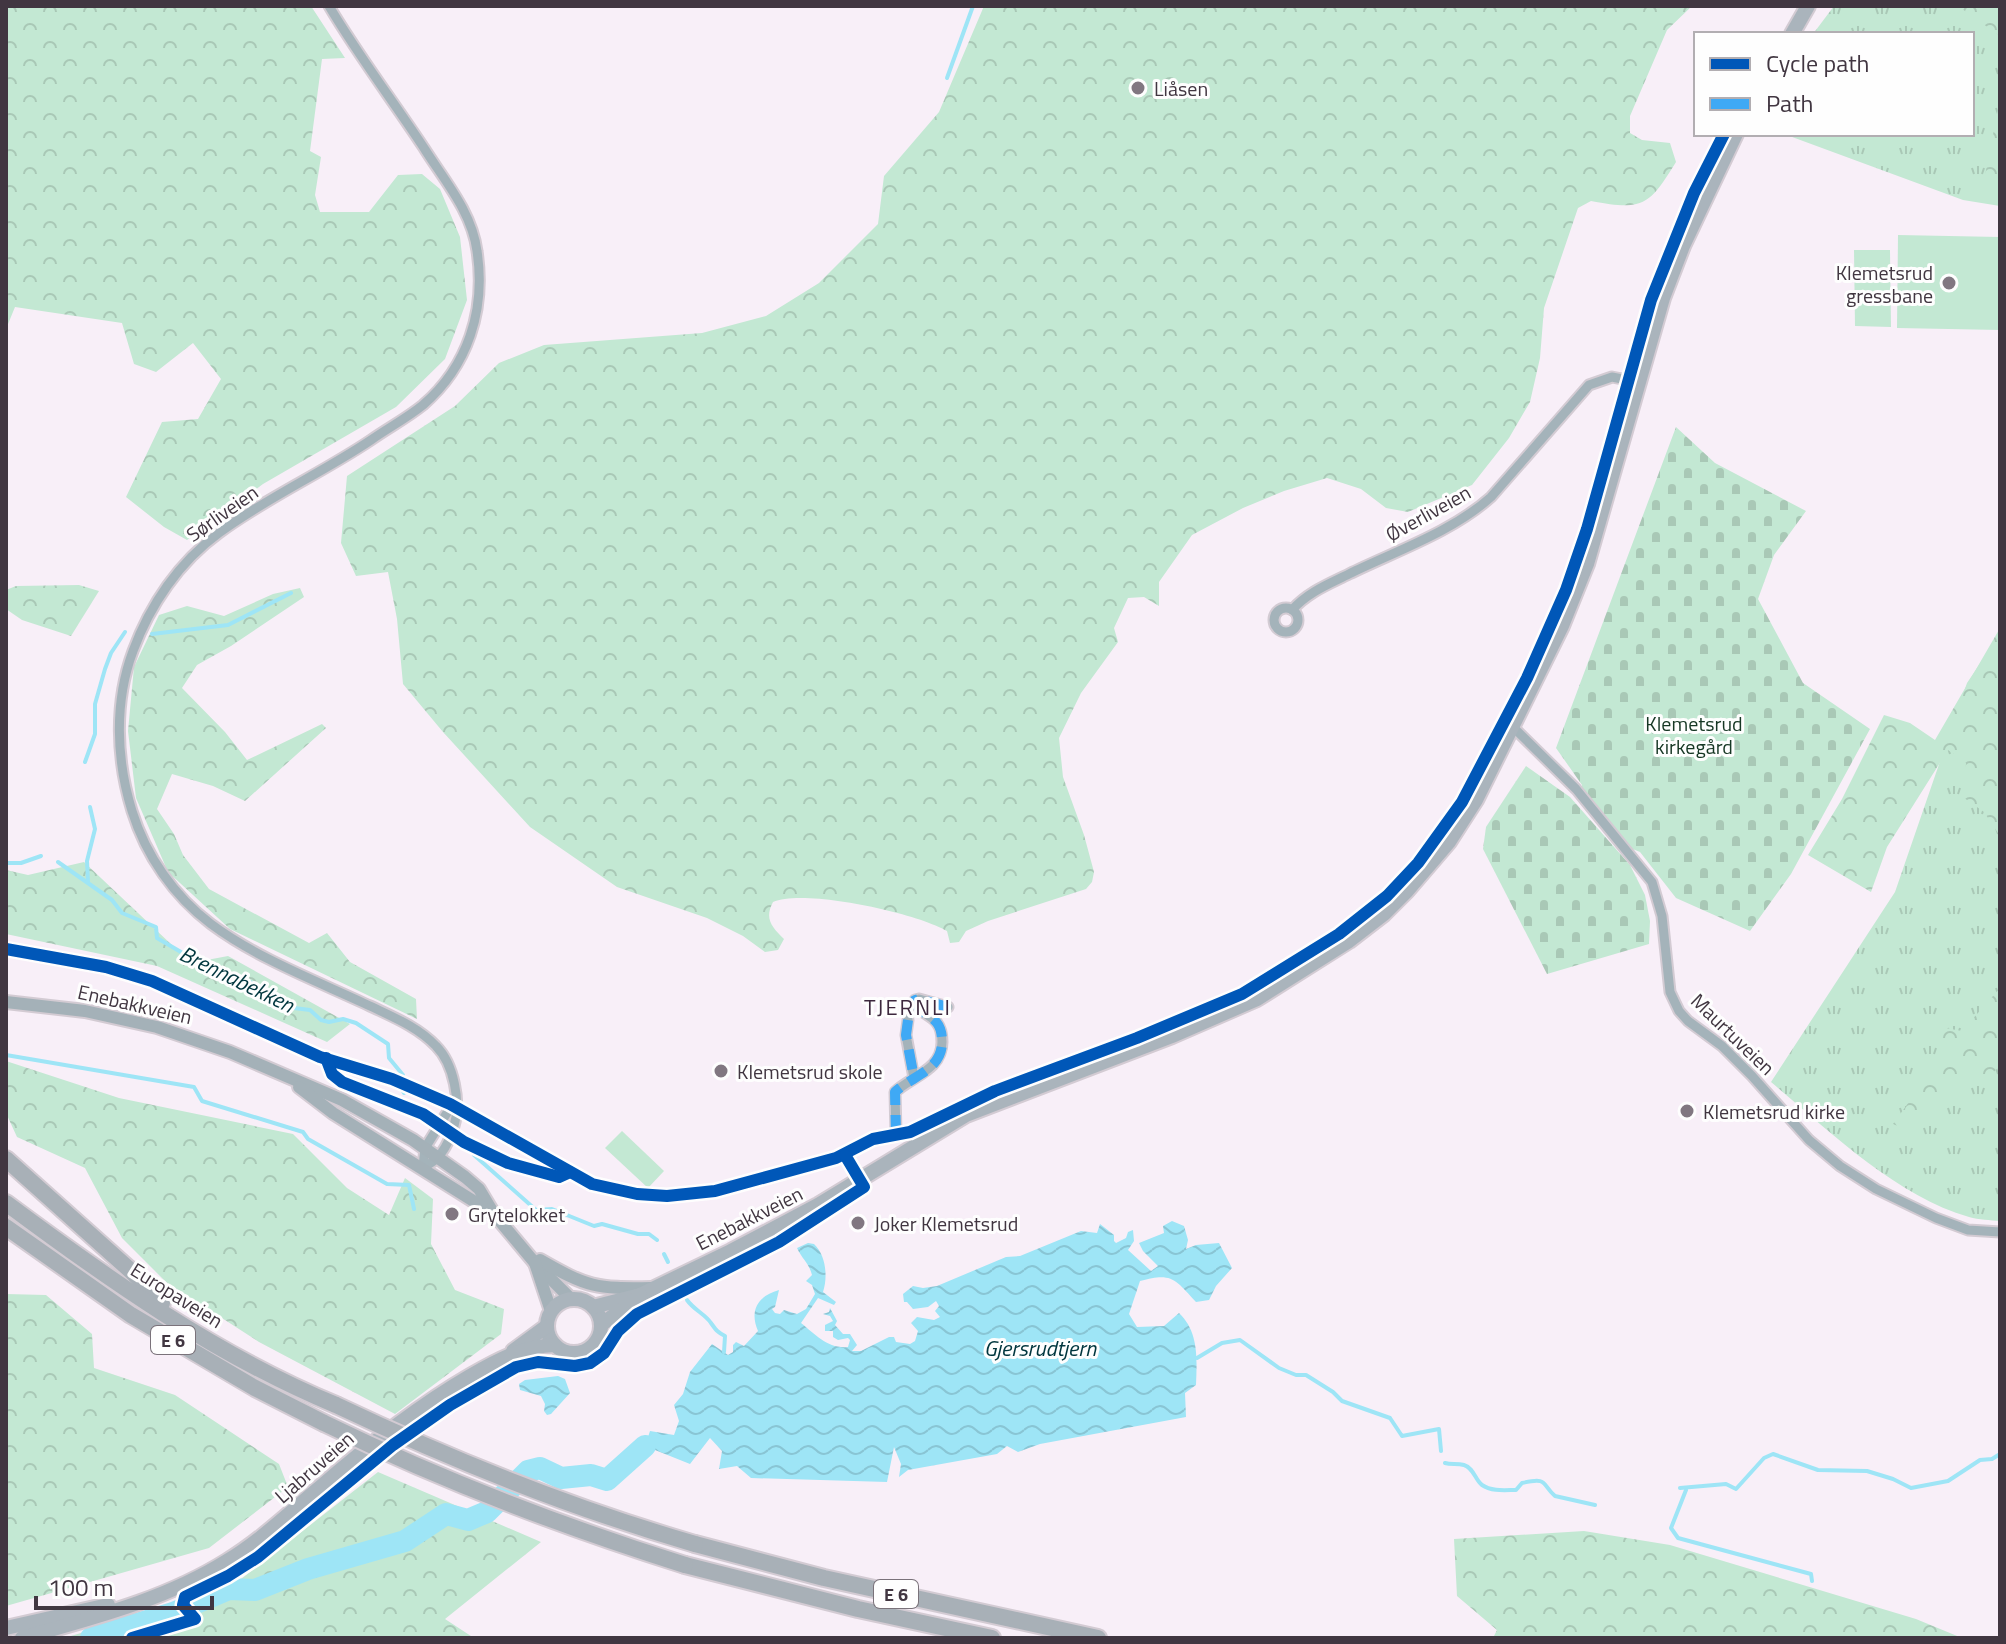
<svg xmlns="http://www.w3.org/2000/svg" width="2006" height="1644" viewBox="0 0 2006 1644" font-family="'Titillium Web',sans-serif">
<defs>
<pattern id="grass-tufts" width="24" height="20" patternUnits="userSpaceOnUse" patternTransform="scale(2)"><rect width="24" height="20" fill="#c3e8d3"/><path d="M3 7l-1-3M5 7V3M7 7l1-3M15 17l-1-3M17 17v-4M19 17l1-3" fill="none" stroke="#a9c8b6"/></pattern>
<pattern id="forest-crowns" width="20" height="18" patternUnits="userSpaceOnUse" patternTransform="scale(2)"><rect width="20" height="18" fill="#c3e8d3"/><path d="M2 6a3 3 0 1 1 6 0M12 15a3 3 0 1 1 6 0" fill="none" stroke="#a9c8b6"/></pattern>
<pattern id="cemetery-stones" width="16" height="16" patternUnits="userSpaceOnUse" patternTransform="scale(2)"><rect width="16" height="16" fill="#c3e8d3"/><path d="M2 7V4a2 2 0 0 1 4 0v3zM10 15v-3a2 2 0 0 1 4 0v3z" fill="#a9c8b6"/></pattern>
<pattern id="water-waves" width="16" height="10" patternUnits="userSpaceOnUse" patternTransform="scale(2)"><rect width="16" height="10" fill="#9ee5f6"/><path d="M0 5q4-4 8 0t8 0" fill="none" stroke="#89c5d4"/></pattern>
</defs>
<rect width="100%" height="100%" fill="#f8eff8"/>
<!-- grass -->
<g fill="url(#grass-tufts)">
<polygon points="1834,6 2000,6 2000,206 1963,200 1784,134 1972,134 1972,34 1813,34"/>
<path d="M1983 659 2000 665V1221C1990 1220 1979 1220 1969 1217 1896 1196 1828 1130 1771 1082L1895 892 1967 683Z"/>
</g>
<!-- forest -->
<g fill="url(#forest-crowns)">
<polygon points="6,6 311,6 345,58 322,59 310,151 321,157 315,195 320,212 369,212 398,175 422,174 440,189 460,237 467,300 445,359 396,407 263,484 187,540 164,527 126,497 162,422 198,419 221,379 193,343 156,372 134,364 122,323 15,307 6,329"/>
<path d="M984 6H1692L1667 30 1630 116V133L1642 140 1670 143 1676 162C1649 206 1643 211 1591 201L1578 208 1544 308 1540 358 1530 402 1509 438 1472 485 1408 512 1386 508 1361 489 1327 478 1284 491 1243 508 1192 535 1159 582V606L1144 597 1128 598 1114 628 1118 642 1081 693 1059 738 1063 777 1084 835 1094 872 1092 882 1086 889 988 921 966 931 959 942 950 943 947 931C917 913 804 888 773 902 764 919 772 927 784 939L778 950 765 952 743 936 707 918 617 887 530 827 443 732 403 684 397 619 388 572 356 576 341 543 347 476 455 406 499 363 544 345 702 333 766 316 819 283 878 224 884 176 939 112Z"/>
<polygon points="1958,6 2000,6 2000,36"/>
<polygon points="2000,99 2000,202 1980,201"/>
<polygon points="79,585 99,591 71,636 22,620 6,609 6,590 16,586"/>
<polygon points="300,588 304,597 231,646 197,665 182,688 225,732 247,760 322,724 326,728 245,801 213,786 172,774 157,809 174,834 183,855 209,889 309,943 327,933 350,962 416,999 417,1019 230,929 168,872 136,798 128,731 134,667 159,615 187,606 224,616 273,594"/>
<polygon points="2000,628 2000,836 1984,812 1960,795 1965,781 1966,763 1948,750 1887,847 1871,892 1808,855 1842,799 1884,715 1910,723 1935,740"/>
<polygon points="84,862 191,963 228,956 350,1024 327,1042 157,966 6,934 6,870 28,875"/>
<polygon points="2000,988 2000,1066 1982,1083 1948,1076 1914,1133 1893,1124 1940,1059 1940,1027 1962,1031"/>
<polygon points="6,1061 119,1098 293,1134 347,1188 389,1215 405,1178 433,1199 431,1244 455,1290 504,1309 501,1334 395,1414 259,1342 166,1282 122,1238 85,1168 17,1137 6,1113"/>
<polygon points="6,1294 46,1295 92,1334 94,1368 175,1395 279,1464 288,1487 209,1548 6,1606"/>
<polygon points="378,1472 541,1542 445,1619 474,1638 64,1638 227,1590"/>
<polygon points="1584,1531 1670,1545 1916,1619 1962,1638 1493,1638 1497,1630 1457,1596 1454,1539"/>
</g>
<!-- cemetery -->
<g fill="url(#cemetery-stones)">
<polygon points="1676,427 1715,463 1806,511 1774,555 1758,599 1803,683 1870,729 1791,874 1750,931 1676,898 1640,852 1630,848 1581,788 1582,785 1556,748"/>
<polygon points="1526,766 1570,797 1630,865 1645,895 1650,921 1649,944 1547,974 1483,849 1486,827"/>
</g>
<!-- park -->
<g fill="#c3e8d3">
<polygon points="1898,235 2000,237 2000,330 1897,328"/>
<polygon points="1854,250 1890,250 1891,327 1855,326"/>
<polygon points="622,1131 664,1171 648,1188 605,1148"/>
</g>
<!-- water -->
<g fill="url(#water-waves)">
<path d="M1172 1221 1184 1226 1188 1240 1186 1249 1196 1245 1219 1243 1232 1268 1216 1286 1209 1300 1196 1302C1175 1279 1172 1272 1140 1281L1129 1314 1137 1327 1164 1326 1179 1313C1199 1332 1197 1359 1196 1385L1185 1393 1186 1417 1040 1444 1018 1452 1007 1446 997 1454 908 1470 899 1477 901 1464 894 1447 887 1482 751 1478 737 1466 719 1469 722 1451 710 1438 690 1464 645 1446 650 1431 674 1435 679 1421 674 1405 683 1394 690 1372 712 1344 728 1355 733 1352V1345L736 1342 744 1346 758 1331C749 1310 758 1296 779 1290L775 1307 772 1309 775 1313 780 1314 784 1310 797 1314 806 1309 815 1294 812 1285 806 1281 812 1275C809 1263 802 1259 797 1248L808 1243 814 1244C826 1255 828 1277 823 1292L836 1302 834 1305 818 1298 801 1323C816 1335 828 1349 848 1347L850 1340 848 1338 838 1340 833 1337V1331H825V1325L833 1321 830 1316 823 1314 829 1312 830 1308 837 1321 835 1325 843 1334H850L857 1345 852 1351H861L889 1337H894L896 1342 910 1344 915 1341 918 1331 911 1323 917 1317 934 1320 940 1317 935 1311 939 1306 936 1301 928 1307 913 1309 907 1302H904L903 1294 913 1286 923 1288 937 1286 1006 1257 1020 1256 1081 1231 1097 1233 1100 1224 1114 1235V1241L1116 1243 1126 1238 1128 1232 1133 1230 1134 1241 1128 1250 1151 1271 1158 1266 1143 1251 1139 1243 1164 1233 1163 1226Z"/>
<polygon points="558,1376 565,1379 570,1393 551,1414 547,1415 544,1411 545,1404 541,1396 520,1390 519,1384 525,1380"/>
</g>
<g fill="none" stroke-linecap="round" stroke-linejoin="round">
<!-- stream -->
<g stroke="#9ee5f6" stroke-width="4">
<polyline points="947,78 973,6"/>
<polyline points="152,634 228,625 291,593"/>
<polyline points="85,762 95,734 95,704 105,669 111,653 125,632"/>
<polyline points="58,862 112,900 122,913 156,927 157,938 222,976 253,983 294,1008 310,1010 321,1020 329,1022 343,1019 356,1023 388,1044 389,1058 403,1075 401,1088 404,1093"/>
<polyline points="6,863 21,863 41,856"/>
<polyline points="88,882 87,861 95,829 90,807"/>
<polyline points="6,1055 194,1087 202,1101 303,1132 308,1139 387,1184 409,1185 414,1209"/>
<polyline points="474,1155 536,1210 552,1209 594,1226 602,1224 638,1234 649,1234 657,1240"/>
<polyline points="664,1254 668,1262"/>
<path d="M687 1300C694 1310 705 1314 711 1323 716 1330 717 1332 725 1336L724 1352"/>
<polyline points="1197,1358 1222,1343 1240,1340 1279,1368 1296,1375 1306,1375 1333,1392 1342,1401 1390,1418 1402,1436 1439,1429 1441,1451"/>
<path d="M1445 1463C1451 1465 1457 1463 1464 1465 1474 1468 1475 1480 1482 1485 1492 1492 1506 1490 1516 1490L1522 1483C1549 1477 1541 1484 1555 1496L1595 1505"/>
<polyline points="1680,1488 1726,1484 1736,1489 1764,1458 1773,1454 1818,1470 1867,1471 1893,1479 1911,1488 1948,1481 1980,1460 1992,1459 2000,1454"/>
<polyline points="1686,1490 1671,1528 1678,1538 1811,1574 1812,1581"/>
</g>
<!-- river -->
<polyline stroke="#9ee5f6" stroke-width="22" points="91,1638 173,1613 229,1589 255,1590 308,1569 405,1541 446,1514 468,1520 487,1512 528,1471 540,1468 561,1478 591,1475 607,1480 645,1446"/>
<defs>
<g id="minor">
<path d="M329 6C358 55 393 101 424 148 444 180 472 212 477 251 486 310 468 366 423 405 407 418 388 428 371 440 322 473 266 498 219 533 179 562 150 605 133 651 114 702 116 759 132 811 146 856 174 896 211 924 258 959 317 981 370 1006 393 1017 418 1027 436 1046 454 1064 461 1102 454 1126 449 1143 440 1161 423 1167L425 1148 455 1100"/>
<circle cx="1286" cy="620" r="12"/>
<path d="M1292 610C1308 592 1329 584 1349 574 1396 551 1452 532 1491 497L1589 385 1612 377 1637 382"/>
<polyline points="1514,728 1576,789 1652,882 1662,916 1670,992 1679,1011 1688,1021 1722,1046 1752,1076 1809,1140 1840,1166 1876,1189 1936,1218 1968,1230 2000,1232"/>
<polyline points="908,1020 906,1035 914,1078"/>
<path d="M896 1135 895 1092C912 1076 942 1070 942 1042 942 1035 941 1028 937 1023 930 1014 917 1012 915 1000L919 999 948 1007"/>
</g>
<g id="secondary">
<polyline points="6,1002 85,1011 157,1027 230,1052 342,1100 413,1140 465,1177 479,1189 494,1214 535,1263 571,1299"/>
<polyline points="299,1087 333,1113 491,1212"/>
<path d="M540 1260C587 1287 596 1289 651 1288"/>
<polyline points="535,1263 551,1311"/>
</g>
<g id="primary">
<polyline points="1792,34 1808,6"/>
<circle cx="574" cy="1326" r="27"/>
<polyline points="593,1307 640,1295 731,1251 818,1205 966,1115 1172,1036 1257,999 1349,941 1384,914 1407,891 1449,842 1476,800 1562,626 1587,564 1663,298 1683,246 1736,134"/>
<polyline points="601,1325 640,1295"/>
<polyline points="513,1351 547,1326"/>
<polyline points="6,1628 108,1605"/>
<path d="M22 1638C92 1618 165 1600 227 1561 260 1541 288 1514 318 1489 365 1448 415 1408 470 1376 496 1361 523 1346 555 1345"/>
</g>
<g id="motorway">
<polyline points="6,1159 131,1271 162,1303"/>
<path d="M6 1203C108 1279 217 1356 336 1405"/>
<polyline points="6,1227 131,1315 255,1388 324,1423"/>
<polyline points="695,1544 824,1578 1098,1638"/>
<polyline points="685,1565 858,1609 992,1638"/>
</g>
</defs>
<!-- minor casing -->
<use href="#minor" stroke="#d3cbd3" stroke-width="13"/>
<!-- secondary casing -->
<use href="#secondary" stroke="#d3cbd3" stroke-width="16"/>
<!-- primary casing -->
<use href="#primary" stroke="#d3cbd3" stroke-width="18"/>
<!-- motorway casing -->
<use href="#motorway" stroke="#d3cbd3" stroke-width="20"/>
<!-- minor -->
<use href="#minor" stroke="#a4b3ba" stroke-width="9"/>
<!-- secondary -->
<use href="#secondary" stroke="#a4b1b8" stroke-width="12"/>
<!-- primary -->
<use href="#primary" stroke="#aab4bc" stroke-width="14"/>
<!-- motorway -->
<use href="#motorway" stroke="#a8b0b7" stroke-width="16"/>
<defs>
<g id="motorway-bridge">
<path d="M336 1405C452 1460 571 1508 695 1544"/>
<path d="M324 1423C441 1480 561 1526 685 1565"/>
</g>
</defs>
<!-- motorway-bridge casing -->
<use href="#motorway-bridge" stroke="#d3cbd3" stroke-width="20" stroke-linecap="butt"/>
<!-- motorway-bridge -->
<use href="#motorway-bridge" stroke="#a8b0b7" stroke-width="16"/>
<!-- quiet -->
<g stroke="#3fa9f5" stroke-width="10" stroke-dasharray="20 10" stroke-linecap="butt">
<polyline points="908,1020 906,1035 914,1078"/>
<path d="M896 1135 895 1092C912 1076 942 1070 942 1042 942 1035 941 1028 937 1023 930 1014 917 1012 915 1000L919 999 948 1007"/>
</g>
<defs>
<g id="cycleway">
<polyline points="6,949 106,967 152,981 320,1057 392,1079 450,1104 592,1184 637,1194 667,1196 715,1191 836,1158 873,1139 910,1132 995,1091 1137,1038 1242,994 1339,934 1387,896 1418,863 1462,802 1527,678 1566,590 1587,529 1651,300 1694,193 1724,134"/>
<polyline points="326,1058 332,1074 342,1082 423,1114 464,1142 508,1163 559,1177 570,1172"/>
<polyline points="132,1638 195,1619 183,1605 185,1597 228,1576 258,1557 393,1445 450,1405 516,1367 538,1362 575,1366 590,1363 604,1353 618,1331 637,1314 779,1242 864,1187 845,1155"/>
</g>
</defs>
<!-- cycleway casing -->
<use href="#cycleway" stroke="#fefefe" stroke-width="17"/>
<!-- cycleway -->
<use href="#cycleway" stroke="#0057b8" stroke-width="12"/>
</g>
<!-- markers -->
<g fill="#817781" stroke="#fefefe" stroke-width="3">
<circle cx="1138" cy="88" r="8"/>
<circle cx="1949" cy="283" r="8"/>
<circle cx="721" cy="1071" r="8"/>
<circle cx="1687" cy="1111" r="8"/>
<circle cx="452" cy="1214" r="8"/>
<circle cx="858" cy="1223" r="8"/>
</g>
<g text-anchor="middle" dominant-baseline="central" stroke-width="6" stroke-linejoin="round" paint-order="stroke">
<!-- shield labels -->
<g fill="#fefefe" stroke="#7a727a" stroke-width="2">
<rect x="151" y="1326" width="44" height="28" rx="6"/>
<rect x="874" y="1580" width="44" height="28" rx="6"/>
</g>
<g font-size="18" font-weight="bold" fill="#413641">
<text x="173" y="1340">E 6</text>
<text x="896" y="1594">E 6</text>
</g>
<!-- poi labels -->
<g font-size="20" fill="#413641" stroke="#fefefe" text-anchor="start">
<text x="1154" y="88">Liåsen</text>
<text x="1933" y="272" text-anchor="end">Klemetsrud<tspan x="1933" dy="23">gressbane</tspan></text>
<text x="737" y="1071">Klemetsrud skole</text>
<text x="1703" y="1111">Klemetsrud kirke</text>
<text x="468" y="1214">Grytelokket</text>
<text x="874" y="1223">Joker Klemetsrud</text>
</g>
<!-- street labels -->
<g font-size="20" fill="#413641" stroke="#fefefe">
<text transform="translate(222 513) rotate(-35)">Sørliveien</text>
<text transform="translate(1428 513) rotate(-29)">Øverliveien</text>
<text transform="translate(135 1004) rotate(13)">Enebakkveien</text>
<text transform="translate(1733 1034) rotate(44)">Maurtuveien</text>
<text transform="translate(749 1218) rotate(-27)">Enebakkveien</text>
<text transform="translate(177 1295) rotate(32)">Europaveien</text>
<text transform="translate(314 1467) rotate(-41)">Ljabruveien</text>
</g>
<!-- park labels -->
<g font-size="20" fill="#163724" stroke="#fefefe">
<text x="1694" y="723">Klemetsrud<tspan x="1694" dy="23">kirkegård</tspan></text>
</g>
<!-- water labels -->
<g font-size="22" font-style="italic" fill="#00363e" stroke="#fefefe">
<text transform="translate(237 979) rotate(26)">Brennabekken</text>
<text x="1040" y="1348">Gjersrudtjern</text>
</g>
<!-- neighbourhood labels -->
<g font-size="22" letter-spacing="2" fill="#3c273d" stroke="#fefefe">
<text x="908" y="1007">TJERNLI</text>
</g>
</g>
<!-- border -->
<rect width="2006" height="1644" fill="none" stroke="#413641" stroke-width="16"/>
<!-- legend -->
<rect x="1694" y="32" width="280" height="104" fill="#fefefe" stroke="#b2aeb2" stroke-width="2"/>
<rect x="1710" y="58" width="40" height="12" fill="#0057b8" stroke="#b2aeb2" stroke-width="2"/>
<text x="1766" y="72" font-size="24" fill="#413641">Cycle path</text>
<rect x="1710" y="98" width="40" height="12" fill="#3fa9f5" stroke="#b2aeb2" stroke-width="2"/>
<text x="1766" y="112" font-size="24" fill="#413641">Path</text>
<!-- scale -->
<path d="M36 1596v12h176v-12" fill="none" stroke="#413641" stroke-width="4"/>
<text x="48" y="1596" font-size="24" fill="#413641" stroke="#fefefe" stroke-width="6" paint-order="stroke">100 m</text>
</svg>
